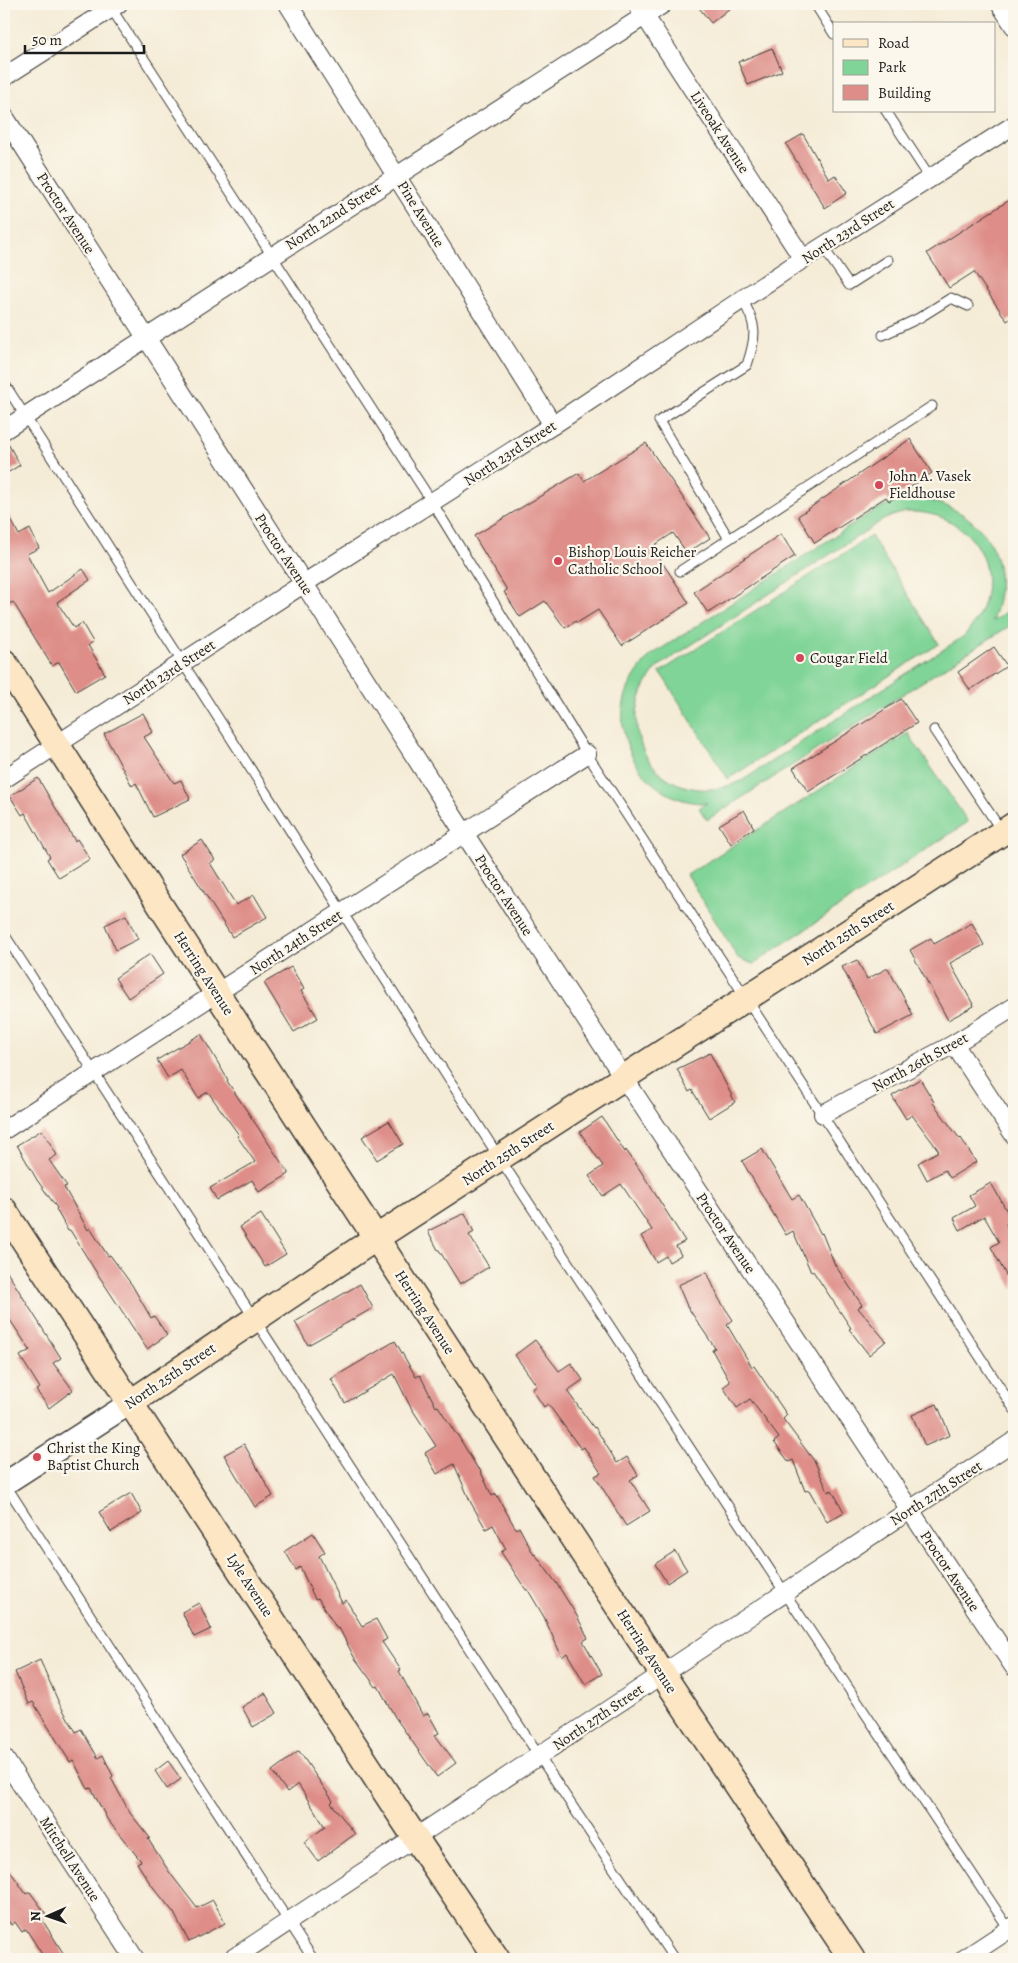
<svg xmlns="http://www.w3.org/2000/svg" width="1018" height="1963" viewBox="0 0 1018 1963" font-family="Alegreya,serif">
<rect width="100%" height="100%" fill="#fbf7ec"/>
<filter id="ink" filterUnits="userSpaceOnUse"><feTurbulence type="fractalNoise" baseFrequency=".02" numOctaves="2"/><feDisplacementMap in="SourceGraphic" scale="10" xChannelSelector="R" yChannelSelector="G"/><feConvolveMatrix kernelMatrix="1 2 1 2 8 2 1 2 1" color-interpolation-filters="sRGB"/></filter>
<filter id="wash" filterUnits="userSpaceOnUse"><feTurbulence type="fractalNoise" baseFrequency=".0096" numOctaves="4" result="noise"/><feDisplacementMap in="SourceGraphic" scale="20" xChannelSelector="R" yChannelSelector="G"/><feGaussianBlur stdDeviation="1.12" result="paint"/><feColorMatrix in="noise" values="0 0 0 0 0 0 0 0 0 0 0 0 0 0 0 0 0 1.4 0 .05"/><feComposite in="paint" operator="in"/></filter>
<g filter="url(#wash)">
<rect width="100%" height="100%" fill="#f5ecd7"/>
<!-- green -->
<g fill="#80d497" stroke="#4e785a" fill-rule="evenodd">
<path d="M920 499C984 509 1015 560 992 621L1014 607V623L707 820 699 808 707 803C653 805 612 749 625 698 629 682 639 669 650 656L875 510C890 503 904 500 920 499ZM906 512C978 509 1013 583 964 636L743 780C665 818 601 731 659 666L881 521 892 516Z"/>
<polygon points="871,536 939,644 728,779 660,672"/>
<polygon points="908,733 968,822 753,964 738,958 687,875"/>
</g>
<g id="blocks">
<!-- building -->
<g fill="#de8d88">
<polygon points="696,4 735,4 711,23"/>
<polygon points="772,48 782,71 748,85 738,62"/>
<polygon points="803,134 829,179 835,175 847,193 825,208 786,144"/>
<polygon points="1014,197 1014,316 1007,321 974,272 949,288 927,253"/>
<polygon points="910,439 932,473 889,501 886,497 815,543 798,516"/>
<polygon points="6,440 20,465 4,475 4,441"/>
<polygon points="646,443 710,538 687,553 673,533 652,547 689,603 622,646 598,610 577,623 576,621 565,628 545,601 520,617 504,592 507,590 474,536 579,473 584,481"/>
<polygon points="4,506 19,535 30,529 39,548 27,554 48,593 83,569 90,580 57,602 74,628 82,623 93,642 88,645 105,674 76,691 59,662 52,666 13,602 9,604 4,593"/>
<polygon points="781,534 795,556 708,613 694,592"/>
<polygon points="994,647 1007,666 970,690 958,672"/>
<polygon points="901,699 917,723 808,792 793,768"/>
<polygon points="143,713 153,732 144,737 174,783 181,780 190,799 153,817 136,783 132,786 104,734"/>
<polygon points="38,778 75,841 77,839 90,859 59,878 47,859 50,857 25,813 22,815 10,796"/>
<polygon points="744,810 754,828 731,844 719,825"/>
<polygon points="202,840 215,860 210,863 236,905 254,895 267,917 232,937 180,854"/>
<polygon points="126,915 138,939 116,950 105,925"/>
<polygon points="972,923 984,945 950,963 974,1006 948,1020 910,950 931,938 934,944"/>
<polygon points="150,954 163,974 128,998 115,978"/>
<polygon points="857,960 867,979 888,968 913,1015 877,1034 842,967"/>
<polygon points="291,967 304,989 301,991 318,1018 294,1032 264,983"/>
<polygon points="201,1034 228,1080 227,1081 289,1174 259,1192 252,1180 217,1200 210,1188 255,1162 237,1136 239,1135 208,1092 198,1098 181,1070 168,1078 157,1060"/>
<polygon points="710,1053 735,1102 709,1118 692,1090 689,1092 677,1069"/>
<polygon points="920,1079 934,1102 933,1103 960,1139 961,1138 976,1162 950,1178 945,1170 927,1180 918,1163 939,1151 912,1115 906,1119 892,1096"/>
<polygon points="602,1117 625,1152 626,1150 640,1170 685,1241 676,1246 681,1255 669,1262 666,1256 656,1262 641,1236 652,1230 621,1184 603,1196 589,1176 603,1166 580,1132"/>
<polygon points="389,1121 403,1144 377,1160 362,1137"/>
<polygon points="42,1130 57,1155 49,1160 67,1186 64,1187 88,1230 90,1228 108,1256 110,1255 132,1285 151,1318 154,1316 167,1335 147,1349 93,1267 70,1230 68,1231 56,1209 57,1208 37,1180 17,1145"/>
<polygon points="762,1149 792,1199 799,1195 821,1234 822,1233 835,1265 862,1305 858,1308 886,1341 869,1355 849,1329 851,1328 813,1271 811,1272 793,1231 786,1235 742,1161"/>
<polygon points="991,1183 1012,1220 1006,1224 1014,1239 1014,1290 991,1247 999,1242 984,1216 960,1230 954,1218 975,1206 969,1195"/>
<polygon points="465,1213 474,1232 469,1235 489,1267 460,1284 439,1250 438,1250 428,1231"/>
<polygon points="261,1214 286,1254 265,1267 240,1227"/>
<polygon points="4,1267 61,1358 53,1363 73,1390 49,1408 36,1390 40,1388 20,1356 30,1350 4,1311"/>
<polygon points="707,1272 719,1299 733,1320 727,1325 752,1367 754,1366 787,1415 783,1419 815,1462 828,1492 832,1490 844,1512 827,1522 809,1490 805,1491 793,1460 789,1462 774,1442 779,1438 750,1399 737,1408 723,1387 730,1382 712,1350 715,1348 687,1306 678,1285"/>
<polygon points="360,1284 373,1308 308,1345 295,1322"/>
<polygon points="535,1340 559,1371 571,1363 583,1380 567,1391 594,1428 595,1427 617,1463 627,1457 638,1475 630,1480 650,1511 626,1526 595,1476 601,1473 584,1447 581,1449 548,1404 544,1407 532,1389 537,1386 515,1355"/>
<polygon points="395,1341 416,1377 420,1375 436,1407 438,1406 456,1434 457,1434 478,1469 479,1468 492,1496 496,1494 516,1529 519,1527 534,1555 535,1554 557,1584 577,1616 588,1638 583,1641 602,1674 585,1684 567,1653 562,1657 544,1617 528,1590 526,1590 501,1552 506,1549 493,1525 486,1529 471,1503 454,1464 437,1474 425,1453 436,1446 410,1406 394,1374 345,1403 331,1379"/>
<polygon points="937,1404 950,1435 925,1446 912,1415"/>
<polygon points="244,1444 273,1496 255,1507 224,1455"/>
<polygon points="131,1493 142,1513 111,1532 99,1512"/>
<polygon points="313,1533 325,1552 319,1556 342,1603 346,1600 362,1626 376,1619 387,1639 382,1642 401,1670 399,1671 423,1716 428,1713 439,1733 435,1735 456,1763 437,1777 395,1717 378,1686 376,1687 354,1657 339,1628 337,1629 318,1598 315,1599 300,1567 296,1570 285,1551"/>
<polygon points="675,1551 687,1570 667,1583 655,1564"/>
<polygon points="199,1603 211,1629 194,1637 182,1612"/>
<polygon points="40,1660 59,1703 76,1732 81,1729 98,1758 103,1755 113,1776 111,1778 130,1813 150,1838 148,1839 170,1873 197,1908 213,1900 225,1923 189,1942 174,1913 150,1883 137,1863 141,1861 107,1819 91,1788 88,1789 73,1760 70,1762 33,1702 29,1704 15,1672"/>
<polygon points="265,1693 277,1713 253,1727 242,1707"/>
<polygon points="299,1751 333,1801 331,1803 355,1834 318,1861 304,1842 325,1827 298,1784 287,1792 272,1771"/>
<polygon points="168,1761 181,1779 167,1789 155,1771"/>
<polygon points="4,1862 26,1894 30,1892 46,1914 41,1918 67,1959 45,1959 26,1929 22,1932 15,1922 11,1925 4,1915"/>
</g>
</g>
</g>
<g filter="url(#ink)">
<use href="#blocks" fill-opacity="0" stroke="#3d3b38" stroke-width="1"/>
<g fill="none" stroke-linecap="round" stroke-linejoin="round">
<defs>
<g id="service">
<polyline points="815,4 834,34"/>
<polyline points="111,8 432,502 587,754 1014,1409"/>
<polyline points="886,111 930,178"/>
<polyline points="823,247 849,285 888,260"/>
<polyline points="883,335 919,318 951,298 968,306"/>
<polyline points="4,383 500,1159 785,1593 1009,1929"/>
<path d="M729 539 659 421 747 365C756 338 758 324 742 300"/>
<polyline points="680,571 932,406"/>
<polyline points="934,730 1001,830"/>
<polyline points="4,934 539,1756 674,1959"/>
<polyline points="5,1484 313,1959"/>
</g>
<g id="minor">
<polyline points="288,4 553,425"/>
<polyline points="637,4 803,259"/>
<polyline points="1000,4 1014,26"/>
<polyline points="4,77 118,4"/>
<polyline points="4,116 464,833 624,1078 1014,1667"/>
<polyline points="4,430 663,4"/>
<polyline points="4,779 303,584 553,425 803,259 1014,125"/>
<polyline points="954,1044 1014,1135"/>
<polyline points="823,1114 954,1044 1014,1007"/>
<polyline points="4,1130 587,754"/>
<polyline points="4,1758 135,1959"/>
<polyline points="232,1959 1014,1441"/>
<polyline points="964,1959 1014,1926"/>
</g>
<polyline id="tertiary" points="4,1484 130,1403"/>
<g id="secondary">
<path d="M4 662C282 1097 565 1529 852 1959"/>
<polyline points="4,1210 416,1839 497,1959"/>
<polyline points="130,1403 376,1238 1014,825"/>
</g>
</defs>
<!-- service casing -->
<use href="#service" stroke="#3d3b38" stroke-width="11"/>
<!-- minor casing -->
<use href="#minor" stroke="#3d3b38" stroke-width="20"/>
<!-- tertiary casing -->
<use href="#tertiary" stroke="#3d3b38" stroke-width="25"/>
<!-- secondary casing -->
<use href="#secondary" stroke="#3d3b38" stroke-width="28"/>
<!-- service -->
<use href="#service" stroke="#fff" stroke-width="9"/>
<!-- minor -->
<use href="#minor" stroke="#fff" stroke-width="18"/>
<!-- tertiary -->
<use href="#tertiary" stroke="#fff" stroke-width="22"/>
<!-- secondary -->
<use href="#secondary" stroke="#fce6c4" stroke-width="25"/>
</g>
</g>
<!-- markers -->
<g fill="#d1495b" stroke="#fbf7ec" stroke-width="2">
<circle cx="879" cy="485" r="5"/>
<circle cx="558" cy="561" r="5"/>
<circle cx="800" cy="658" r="5"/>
<circle cx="37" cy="1457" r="5"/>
</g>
<g text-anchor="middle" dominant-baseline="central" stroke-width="4.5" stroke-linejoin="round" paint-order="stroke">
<!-- street labels -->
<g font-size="15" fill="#1c1c1c" stroke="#fbf7ec">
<text transform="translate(720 132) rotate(57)">Liveoak Avenue</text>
<text transform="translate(66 213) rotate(57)">Proctor Avenue</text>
<text transform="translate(421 214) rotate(58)">Pine Avenue</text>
<text transform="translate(333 216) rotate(-33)">North 22nd Street</text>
<text transform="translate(848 231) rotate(-33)">North 23rd Street</text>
<text transform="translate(510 453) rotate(-33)">North 23rd Street</text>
<text transform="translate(284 554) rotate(57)">Proctor Avenue</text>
<text transform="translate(169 672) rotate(-33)">North 23rd Street</text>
<text transform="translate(504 895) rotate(57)">Proctor Avenue</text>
<text transform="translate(848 933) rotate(-33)">North 25th Street</text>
<text transform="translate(296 942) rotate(-33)">North 24th Street</text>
<text transform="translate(204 973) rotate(57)">Herring Avenue</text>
<text transform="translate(920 1062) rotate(-29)">North 26th Street</text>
<text transform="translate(508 1153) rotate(-33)">North 25th Street</text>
<text transform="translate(726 1233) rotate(56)">Proctor Avenue</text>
<text transform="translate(425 1312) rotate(57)">Herring Avenue</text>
<text transform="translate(170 1376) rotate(-34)">North 25th Street</text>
<text transform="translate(936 1493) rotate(-33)">North 27th Street</text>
<text transform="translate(950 1571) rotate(56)">Proctor Avenue</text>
<text transform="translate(250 1585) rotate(57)">Lyle Avenue</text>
<text transform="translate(647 1651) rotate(57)">Herring Avenue</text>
<text transform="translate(598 1717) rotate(-34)">North 27th Street</text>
<text transform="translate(70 1859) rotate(57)">Mitchell Avenue</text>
</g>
<!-- poi labels -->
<g font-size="15" fill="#1c1c1c" stroke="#fbf7ec" text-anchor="start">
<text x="889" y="476">John A. Vasek<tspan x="889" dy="17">Fieldhouse</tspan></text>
<text x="568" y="552">Bishop Louis Reicher<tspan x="568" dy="17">Catholic School</tspan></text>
<text x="810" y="658">Cougar Field</text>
<text x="47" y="1448">Christ the King<tspan x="47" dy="17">Baptist Church</tspan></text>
</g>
</g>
<!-- margin -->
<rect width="1018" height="1963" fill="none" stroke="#fbf7ec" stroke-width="20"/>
<!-- legend -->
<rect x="833" y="22" width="162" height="90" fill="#fbf7ec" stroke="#a29f99"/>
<rect x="843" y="39" width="25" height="8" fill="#fce6c4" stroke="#a29f99"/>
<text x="878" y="48" font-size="15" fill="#1c1c1c">Road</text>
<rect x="843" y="60" width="25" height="15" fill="#80d497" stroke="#a29f99"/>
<text x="878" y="72" font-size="15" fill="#1c1c1c">Park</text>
<rect x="843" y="85" width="25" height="15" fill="#de8d88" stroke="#a29f99"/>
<text x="878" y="98" font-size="15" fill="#1c1c1c">Building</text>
<!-- north arrow -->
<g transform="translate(48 1916) rotate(268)" stroke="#fbf7ec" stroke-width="4" paint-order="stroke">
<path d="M0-4L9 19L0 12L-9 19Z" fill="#1c1c1c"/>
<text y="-8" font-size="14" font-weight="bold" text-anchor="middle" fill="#1c1c1c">N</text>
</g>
<!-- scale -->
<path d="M25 45v8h119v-8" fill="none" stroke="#1c1c1c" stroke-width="2.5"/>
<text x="32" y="45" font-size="15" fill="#1c1c1c" stroke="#fbf7ec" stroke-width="4" paint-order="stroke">50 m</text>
</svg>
